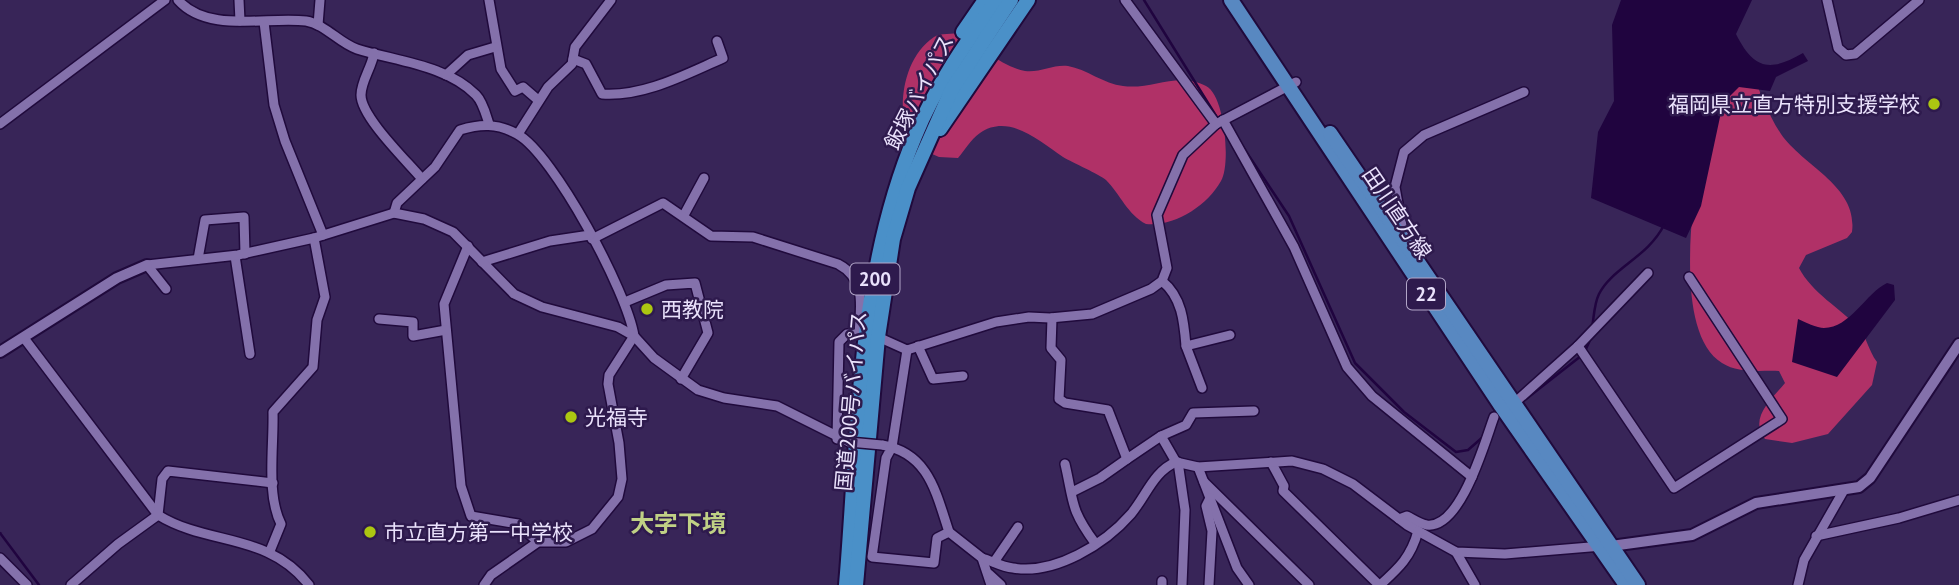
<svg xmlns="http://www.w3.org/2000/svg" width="1959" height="585" viewBox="0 0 1959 585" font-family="'PT Sans','Noto Sans JP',sans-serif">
<rect width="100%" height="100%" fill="#382558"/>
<!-- forest -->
<g fill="#b03167">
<path d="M961 33C980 46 1002 67 1025 71 1040 73 1054 64 1068 66 1086 69 1104 84 1123 86 1152 90 1177 71 1206 86 1225 95 1231 165 1221 181 1207 206 1174 227 1146 224 1128 215 1120 194 1106 180 1099 174 1073 163 1063 157 1039 141 1009 113 980 133 970 140 965 150 958 158L939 157 909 144C897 110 901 60 934 37 940 33 953 34 961 33Z"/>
<path d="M1750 69C1760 90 1768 115 1781 134 1804 167 1858 186 1852 232L1847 238 1806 255 1799 268C1812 293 1840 308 1859 328 1866 335 1868 350 1877 362L1872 385 1828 434 1792 443 1765 439C1748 418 1773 398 1785 383L1779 371C1761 370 1739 374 1722 363 1665 327 1700 158 1708 101Z"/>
</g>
<!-- water -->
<g fill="#20043f">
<path d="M1621 0H1752L1736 34C1754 70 1770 72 1803 53L1808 61 1776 77 1770 91 1739 87 1723 103 1701 206 1686 238 1591 198 1598 132 1614 101 1612 25Z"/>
<path d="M1887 283 1894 285 1895 300 1837 377 1792 362 1798 319C1805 322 1817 328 1824 328 1850 328 1866 293 1887 283Z"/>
</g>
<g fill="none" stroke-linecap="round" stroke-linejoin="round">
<!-- stream -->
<g stroke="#20043f" stroke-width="2.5">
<polyline points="1144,0 1218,119"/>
<polyline points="1243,147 1289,216 1355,363 1404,412 1456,452 1468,450 1484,436"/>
<path d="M1592 328C1594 317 1594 304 1599 294 1612 268 1648 257 1664 225"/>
<polyline points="1585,351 1591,338"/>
<polyline points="1526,399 1581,356"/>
<polyline points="0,533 39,585"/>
</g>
<defs>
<g id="minor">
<path d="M178 0C208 34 268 16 306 21 325 24 339 43 357 49 395 61 447 65 476 95 483 102 486 115 489 124"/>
<polyline points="239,0 240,21"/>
<polyline points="489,0 501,69 515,91 523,87 538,100"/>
<polyline points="1125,0 1216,124"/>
<polyline points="1827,0 1838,48 1846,55 1855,54 1919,0"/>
<polyline points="264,22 274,105 285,141 323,235"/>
<polyline points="318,25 320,0"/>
<path d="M374 53C372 67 361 81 361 95 361 117 407 161 422 179"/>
<path d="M573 59 586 64 602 94C644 97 686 74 723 58L717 41"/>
<polyline points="446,75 468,55 495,47"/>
<polyline points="1223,120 1294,247 1347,367 1372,396 1472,477"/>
<polyline points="0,124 165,0"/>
<polyline points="518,134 548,87 572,64 575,47 611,0"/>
<path d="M394 213 397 203 435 167 460 130C480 124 497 123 517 134 554 154 628 294 634 336L609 375 608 384 619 443 622 479 618 497 592 529 566 542H538L491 575 484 585"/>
<polyline points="684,215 704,178"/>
<polyline points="1404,237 1395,187 1404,152 1424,135 1524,92"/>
<path d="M592 239 663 203 711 236 753 237 838 264C866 279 861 305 859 333"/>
<polyline points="468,246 444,304 461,486 471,516 518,524 538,542"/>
<polyline points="235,256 250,354"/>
<polyline points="198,259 205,220 244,217 245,254"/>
<polyline points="482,262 550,241 590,235"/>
<path d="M1162 281C1182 297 1184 322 1186 346L1230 335"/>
<polyline points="166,289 147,265 238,255 314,238 394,213 424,219 453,232 514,294 542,307 618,327 634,336 654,358 698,390 724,398 777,406 849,442"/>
<polyline points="625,302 666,285 695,283 708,333 681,379"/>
<polyline points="1052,318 1051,348 1061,360 1059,399 1065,403 1108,410 1127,459 1161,436 1176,462"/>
<polyline points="379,319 413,322 413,336 446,330"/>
<polyline points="878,337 907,350 996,322 1029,317 1050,318 1092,314 1151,289 1162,281 1167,268 1157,215 1183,155 1216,124 1296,82"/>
<path d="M24 338 158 515C208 546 268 532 309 585"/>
<polyline points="918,346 933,379 963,376"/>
<polyline points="1186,346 1202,388"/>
<polyline points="1578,346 1674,488 1782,419 1689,277"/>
<polyline points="1511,406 1578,346 1648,273"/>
<polyline points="1161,436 1186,425 1193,413 1254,411"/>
<polyline points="837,439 839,342 847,334 863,334"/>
<path d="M882 445C929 453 936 493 949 532L937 538 934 563 872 557 886 458 892 447 907 350"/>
<polyline points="1178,462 1185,510 1182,585"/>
<polyline points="1271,462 1284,486 1283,491 1379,585"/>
<path d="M1065 464C1074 503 1070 509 1095 543"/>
<polyline points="1198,467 1237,568 1249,585"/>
<polyline points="1204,482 1309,585"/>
<polyline points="1072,492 1100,478 1127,459"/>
<path d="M1399 519 1407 516C1413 519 1420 524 1427 525 1461 529 1485 441 1494 417"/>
<polyline points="949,532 982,558 991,585"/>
<polyline points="1816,536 1899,518 1959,500"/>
<path d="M270 551 281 524C266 494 274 447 273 412L313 367 317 320 325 297 314 238"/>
<polyline points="1456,552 1475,585"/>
<polyline points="0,558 27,585"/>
<path d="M982 558C992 561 1002 567 1013 568 1055 575 1105 544 1131 514 1146 496 1154 471 1176 462L1198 467 1292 461 1323 469 1353 484 1407 525 1456 552 1505 554 1602 546"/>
<polyline points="994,562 1018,527"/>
<polyline points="989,574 1001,585"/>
<polyline points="71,585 118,544 158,515 162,479 168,471 273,483"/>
<polyline points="1162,585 1162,581"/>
<polyline points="1209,585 1212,531 1206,506 1210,498"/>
<path d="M1380 585C1399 568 1411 557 1418 531"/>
<polyline points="1798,585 1804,560 1844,490"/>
</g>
<g id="tertiary">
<polyline points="0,352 117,278 147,265"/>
<polyline points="1611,546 1692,535 1756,503 1859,487 1870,478 1959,344"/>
</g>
<g id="primary">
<polyline points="1231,0 1501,406 1626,585"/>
<polyline points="1330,133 1638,585"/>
</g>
<g id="trunk">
<polyline points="963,32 985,0"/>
<polyline points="940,129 1028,0"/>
<path d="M846 585C859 435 856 277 915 136 935 87 966 42 997 0"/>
<polyline points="856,585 878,337 893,239 908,188 952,89 1011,0"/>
</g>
</defs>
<!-- minor casing -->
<use href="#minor" stroke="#200a3c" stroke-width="12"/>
<!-- tertiary casing -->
<use href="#tertiary" stroke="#200a3c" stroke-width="14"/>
<!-- primary casing -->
<use href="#primary" stroke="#200a3c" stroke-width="18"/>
<!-- trunk casing -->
<use href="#trunk" stroke="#200a3c" stroke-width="18"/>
<!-- minor -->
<use href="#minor" stroke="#8471ab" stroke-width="9"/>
<!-- tertiary -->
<use href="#tertiary" stroke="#8471ab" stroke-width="10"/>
<!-- primary -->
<use href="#primary" stroke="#5888c1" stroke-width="14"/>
<!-- trunk -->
<use href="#trunk" stroke="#4a90c8" stroke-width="14"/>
<defs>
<polyline id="minor-bridge" points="849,442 882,445"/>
</defs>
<!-- minor-bridge casing -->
<use href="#minor-bridge" stroke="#200a3c" stroke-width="12" stroke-linecap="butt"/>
<!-- minor-bridge -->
<use href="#minor-bridge" stroke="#8471ab" stroke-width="9"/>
</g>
<!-- markers -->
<g fill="#acc611" stroke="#2e1a4d" stroke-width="2.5">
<circle cx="1934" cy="104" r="7"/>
<circle cx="647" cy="309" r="7"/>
<circle cx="571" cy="417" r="7"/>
<circle cx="370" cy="532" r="7"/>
</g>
<g text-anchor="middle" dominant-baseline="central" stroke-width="5" stroke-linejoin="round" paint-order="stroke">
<!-- shield labels -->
<g fill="#2e1a4d" stroke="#b2a6c8" stroke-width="2">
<rect x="850.5" y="263.5" width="49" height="31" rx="5"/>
<rect x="1407" y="278.5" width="38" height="31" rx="5"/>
</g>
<g font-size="19" font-weight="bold" fill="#eae2fc">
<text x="875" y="279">200</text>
<text x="1426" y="294">22</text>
</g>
<!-- street labels -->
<g font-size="21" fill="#eae2fc" stroke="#2e1a4d">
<text transform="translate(919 92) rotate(-63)">飯塚バイパス</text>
<text transform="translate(1397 213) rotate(56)">田川直方線</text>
<text transform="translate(851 401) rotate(-85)">国道200号バイパス</text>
</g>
<!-- poi labels -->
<g font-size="21" fill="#eae2fc" stroke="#2e1a4d" text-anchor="start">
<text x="1920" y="104" text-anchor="end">福岡県立直方特別支援学校</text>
<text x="661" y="309">西教院</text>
<text x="585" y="417">光福寺</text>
<text x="384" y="532">市立直方第一中学校</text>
</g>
<!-- quarter labels -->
<g font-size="24" font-weight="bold" fill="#c0d185" stroke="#2e1a4d">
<text x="678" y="523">大字下境</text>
</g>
</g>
</svg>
